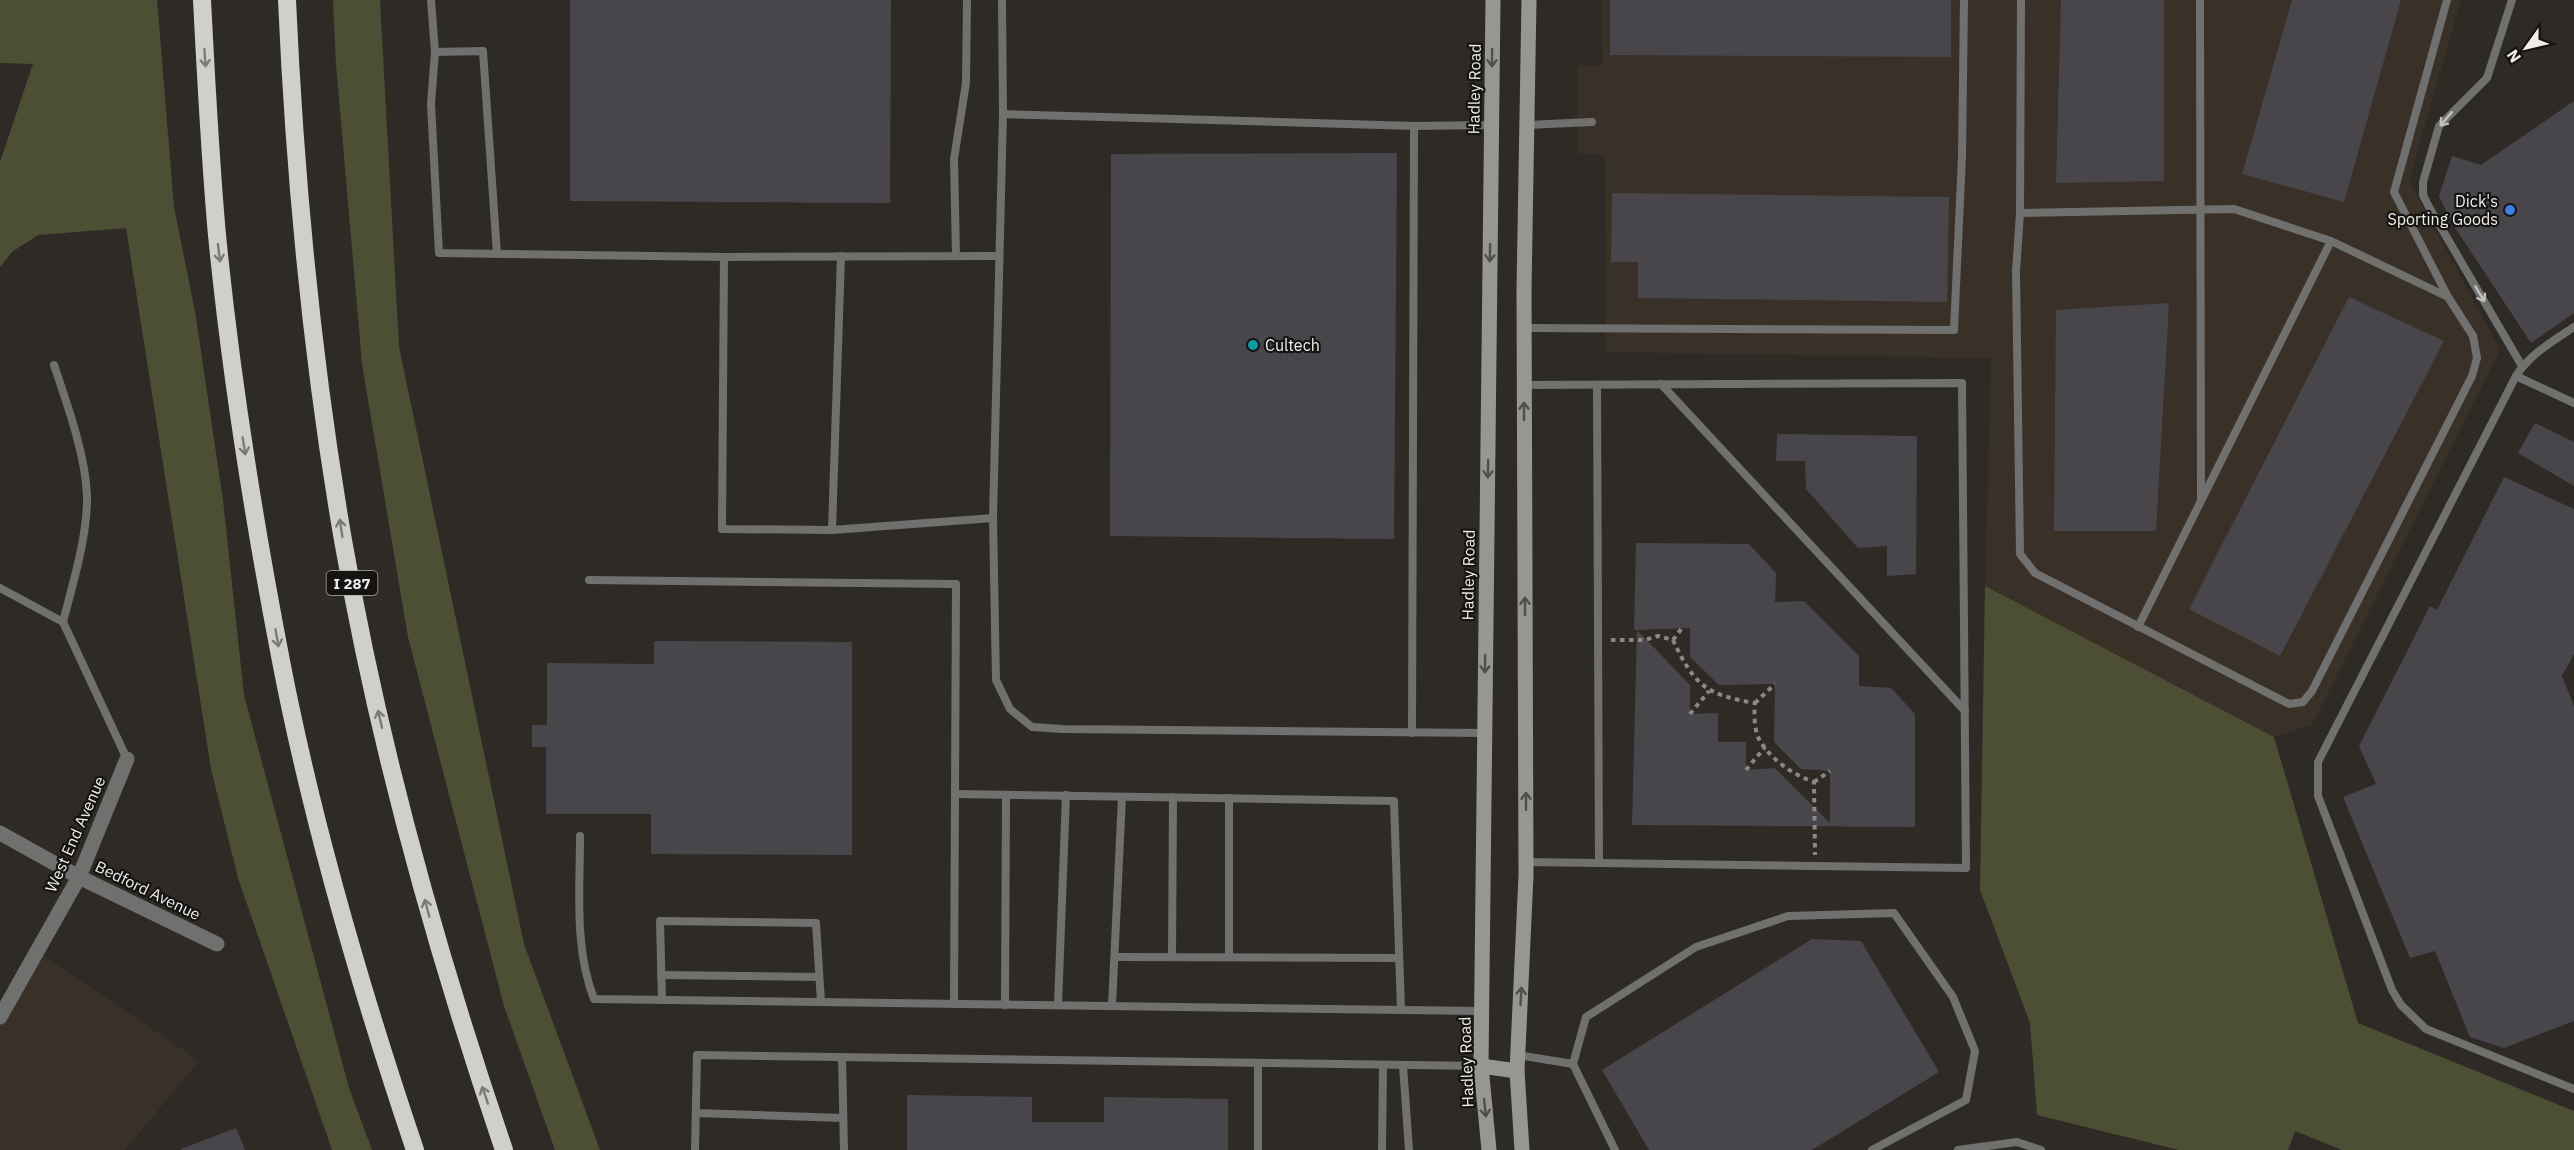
<svg xmlns="http://www.w3.org/2000/svg" width="2574" height="1150" viewBox="0 0 2574 1150" font-family="'IBM Plex Sans',sans-serif">
<rect width="100%" height="100%" fill="#2e2b27"/>
<!-- built -->
<g fill="#393128">
<polygon points="1601,0 2461,0 2409,181 2500,350 2312,725 2274,737 1985,586 1991,358 1606,352 1605,155 1578,153 1577,65 1603,65"/>
<polygon points="34,949 199,1061 125,1150 0,1150 0,1005"/>
</g>
<!-- green -->
<g fill="#4c4f33">
<polygon points="0,0 157,0 174,207 195,311 223,500 244,695 349,1088 372,1150 332,1150 238,878 211,769 126,228 38,235 12,252 0,267 0,162 33,64 0,63"/>
<polygon points="333,0 380,0 399,347 524,944 600,1150 555,1150 504,1006 408,637 362,364 336,64"/>
<polygon points="1985,586 2274,737 2358,1023 2574,1111 2574,1150 2342,1150 2295,1131 2288,1150 2179,1150 2037,1115 2030,1023 1980,890"/>
</g>
<!-- building -->
<g fill="#48464b">
<polygon points="570,0 891,0 890,203 570,201"/>
<polygon points="1610,0 1951,0 1951,57 1610,55"/>
<polygon points="2061,0 2164,0 2164,181 2056,183"/>
<polygon points="2292,0 2401,0 2344,202 2242,174"/>
<polygon points="2574,101 2574,313 2531,343 2452,223 2439,196 2452,156 2481,165"/>
<polygon points="1397,153 1394,539 1110,536 1111,154"/>
<polygon points="1612,193 1949,197 1947,302 1638,298 1638,262 1611,262"/>
<polygon points="2349,297 2444,341 2280,656 2189,609"/>
<polygon points="2169,303 2156,531 2054,531 2056,310"/>
<polygon points="2535,423 2574,442 2574,486 2518,453"/>
<polygon points="1777,434 1917,436 1916,574 1887,576 1887,546 1858,548 1806,489 1805,461 1776,461"/>
<polygon points="2504,477 2574,509 2574,654 2562,676 2574,706 2574,1021 2504,1048 2470,1037 2435,951 2410,958 2343,797 2376,784 2359,746 2430,606 2437,610"/>
<polygon points="1636,543 1749,544 1776,573 1775,602 1804,601 1859,656 1859,686 1891,688 1915,714 1915,827 1632,825 1637,630 1690,685 1690,714 1718,713 1718,742 1746,742 1746,770 1775,768 1830,823 1830,771 1801,769 1774,742 1775,684 1719,685 1690,657 1690,628 1634,630"/>
<polygon points="654,641 852,642 852,855 651,854 651,814 546,814 546,747 532,747 532,725 547,725 547,663 654,664"/>
<polygon points="1812,939 1861,941 1939,1072 1812,1150 1649,1150 1602,1070"/>
<polygon points="907,1095 1032,1097 1032,1122 1104,1122 1104,1097 1228,1099 1228,1150 907,1150"/>
<polygon points="236,1128 245,1150 182,1150 181,1149"/>
</g>
<g fill="none" stroke-linecap="round" stroke-linejoin="round">
<!-- path -->
<g stroke="#8b8885" stroke-width="4" stroke-dasharray="4.5 4.5" stroke-linecap="butt">
<path d="M1611 640H1645L1658 636 1673 640C1694 685 1706 695 1755 703 1754 714 1754 729 1759 739 1770 759 1793 775 1814 782L1815 855"/>
<polyline points="1673,640 1682,628"/>
<polyline points="1755,703 1775,684"/>
<polyline points="1690,714 1709,691"/>
<polyline points="1746,770 1765,747"/>
<polyline points="1814,782 1830,771"/>
</g>
<!-- service -->
<g stroke="#70706e" stroke-width="8">
<polyline points="431,0 435,52 431,104 439,253 724,257 999,256"/>
<polyline points="1002,0 1003,114 993,518 996,680 1010,709 1032,727 1062,729 1484,733"/>
<polyline points="2021,0 2020,213 2016,271 2020,554 2035,573 2289,704 2303,702 2312,691 2472,376 2477,358 2473,336 2448,297 2394,192 2447,0"/>
<polyline points="2200,0 2201,499"/>
<polyline points="2512,0 2487,78 2439,126 2423,182 2423,195 2429,207 2522,366"/>
<polyline points="435,52 483,51 497,254"/>
<polyline points="1003,114 1414,126 1491,125"/>
<polyline points="1527,125 1592,122"/>
<polyline points="2020,213 2234,209 2331,241 2448,297"/>
<polyline points="956,256 954,159 966,83 967,0"/>
<polyline points="724,257 722,529 832,530 993,518"/>
<path d="M2574 327C2553 341 2530 354 2516 376L2318 762V796L2392 990 2401 1005 2426 1029 2574 1089"/>
<polyline points="1524,328 1954,330 1962,157 1964,0"/>
<path d="M54 365C67 404 85 453 87 495 88 534 73 583 63 622"/>
<polyline points="2516,376 2574,403"/>
<polyline points="1661,384 1965,711"/>
<polyline points="1524,385 1962,383 1966,868 1526,862"/>
<polyline points="1597,385 1599,863"/>
<polyline points="832,530 841,256"/>
<polyline points="589,580 956,584 954,1004"/>
<polyline points="0,588 63,622 127,759"/>
<polyline points="2138,627 2331,241"/>
<polyline points="1412,733 1414,126"/>
<polyline points="955,794 1394,801 1401,1010"/>
<polyline points="1229,798 1229,957"/>
<path d="M580 836C580 890 574 948 594 999L1481 1011"/>
<polyline points="1115,957 1399,958"/>
<polyline points="1172,957 1173,797"/>
<polyline points="661,975 819,977"/>
<polyline points="662,1000 660,921 816,923 821,1002"/>
<polyline points="1005,1005 1006,795"/>
<polyline points="1058,1005 1066,795"/>
<polyline points="1112,1006 1122,797"/>
<polyline points="1518,1055 1573,1064"/>
<polyline points="842,1057 844,1150"/>
<polyline points="1258,1063 1258,1150"/>
<polyline points="1403,1065 1409,1150"/>
<polyline points="696,1113 843,1118"/>
<polyline points="695,1150 697,1055 1481,1066"/>
<polyline points="1382,1150 1383,1065"/>
<polyline points="1615,1150 1573,1064 1586,1017 1696,947 1788,916 1894,913 1953,997 1975,1051 1966,1100 1872,1150"/>
<polyline points="1958,1150 2017,1142 2041,1150"/>
</g>
<!-- minor -->
<g stroke="#70706e" stroke-width="15">
<polyline points="0,833 79,877 217,944"/>
<polyline points="0,1017 79,877 127,759"/>
</g>
<!-- secondary -->
<g stroke="#969793" stroke-width="15">
<polyline points="1481,1066 1517,1071"/>
<polyline points="1489,1150 1481,1066 1493,0"/>
<polyline points="1522,1150 1517,1071 1526,875 1524,290 1529,0"/>
</g>
<!-- motorway -->
<g stroke="#cfd0ca" stroke-width="18">
<path d="M202 0C206 78 210 157 217 235 231 378 254 521 281 661 313 827 361 990 415 1150"/>
<path d="M287 0C295 181 312 361 343 540 379 748 436 951 504 1150"/>
</g>
</g>
<!-- one-way arrows -->
<defs><path id="oneway-shaft" d="M-6 0H5M1.5-3L5.5 0L1.5 3" fill="none" stroke-width="1.6" stroke-linecap="round" stroke-linejoin="round" transform="scale(1.5)"/></defs>
<g stroke="#7b7b77">
<use href="#oneway-shaft" transform="translate(205 58) rotate(86)"/>
<use href="#oneway-shaft" transform="translate(219 253) rotate(83)"/>
<use href="#oneway-shaft" transform="translate(244 446) rotate(81)"/>
<use href="#oneway-shaft" transform="translate(341 528) rotate(-99)"/>
<use href="#oneway-shaft" transform="translate(277 638) rotate(80)"/>
<use href="#oneway-shaft" transform="translate(380 719) rotate(-103)"/>
<use href="#oneway-shaft" transform="translate(427 908) rotate(-105)"/>
<use href="#oneway-shaft" transform="translate(485 1095) rotate(-109)"/>
</g>
<g stroke="#4f4f4c">
<use href="#oneway-shaft" transform="translate(1492 58) rotate(91)"/>
<use href="#oneway-shaft" transform="translate(1490 253) rotate(91)"/>
<use href="#oneway-shaft" transform="translate(1524 411) rotate(-90)"/>
<use href="#oneway-shaft" transform="translate(1488 469) rotate(91)"/>
<use href="#oneway-shaft" transform="translate(1525 606) rotate(-90)"/>
<use href="#oneway-shaft" transform="translate(1485 664) rotate(91)"/>
<use href="#oneway-shaft" transform="translate(1526 801) rotate(-90)"/>
<use href="#oneway-shaft" transform="translate(1521 996) rotate(-87)"/>
<use href="#oneway-shaft" transform="translate(1485 1108) rotate(84)"/>
</g>
<g stroke="#c3c1bf">
<use href="#oneway-shaft" transform="translate(2446 119) rotate(130)"/>
<use href="#oneway-shaft" transform="translate(2480 294) rotate(59)"/>
</g>
<!-- markers -->
<circle fill="#3f7fe0" stroke="#151412" stroke-width="2" cx="2510" cy="210" r="6"/>
<circle fill="#0f9aa8" stroke="#151412" stroke-width="2" cx="1253" cy="345" r="6"/>
<g text-anchor="middle" dominant-baseline="central" stroke-width="4.5" stroke-linejoin="round" paint-order="stroke">
<!-- shield labels -->
<rect fill="#151412" stroke="#aeacaa" stroke-width="1.5" x="326.5" y="571" width="51" height="24" rx="4.5"/>
<g font-size="15" font-weight="bold" fill="#f0edeb">
<text x="352" y="583">I 287</text>
</g>
<!-- street labels -->
<g font-size="16" fill="#f0edeb" stroke="#151412">
<text transform="translate(1474 89) rotate(-89)">Hadley Road</text>
<text transform="translate(1468 575) rotate(-89)">Hadley Road</text>
<text transform="translate(75 834) rotate(-66)">West End Avenue</text>
<text transform="translate(148 890) rotate(26)">Bedford Avenue</text>
<text transform="translate(1466 1062) rotate(-92)">Hadley Road</text>
</g>
<!-- poi labels -->
<g font-size="16" fill="#f0edeb" stroke="#151412" text-anchor="end">
<text x="2498" y="201">Dick's<tspan x="2498" dy="18">Sporting Goods</tspan></text>
<text x="1265" y="345" text-anchor="start">Cultech</text>
</g>
</g>
<!-- north arrow -->
<g transform="translate(2526 48) rotate(236)" stroke="#151412" stroke-width="4.5" paint-order="stroke">
<path d="M0-4.5L10 22L0 15L-10 22Z" fill="#f0edeb"/>
<text y="-9" font-size="16" font-weight="bold" text-anchor="middle" fill="#f0edeb">N</text>
</g>
</svg>
